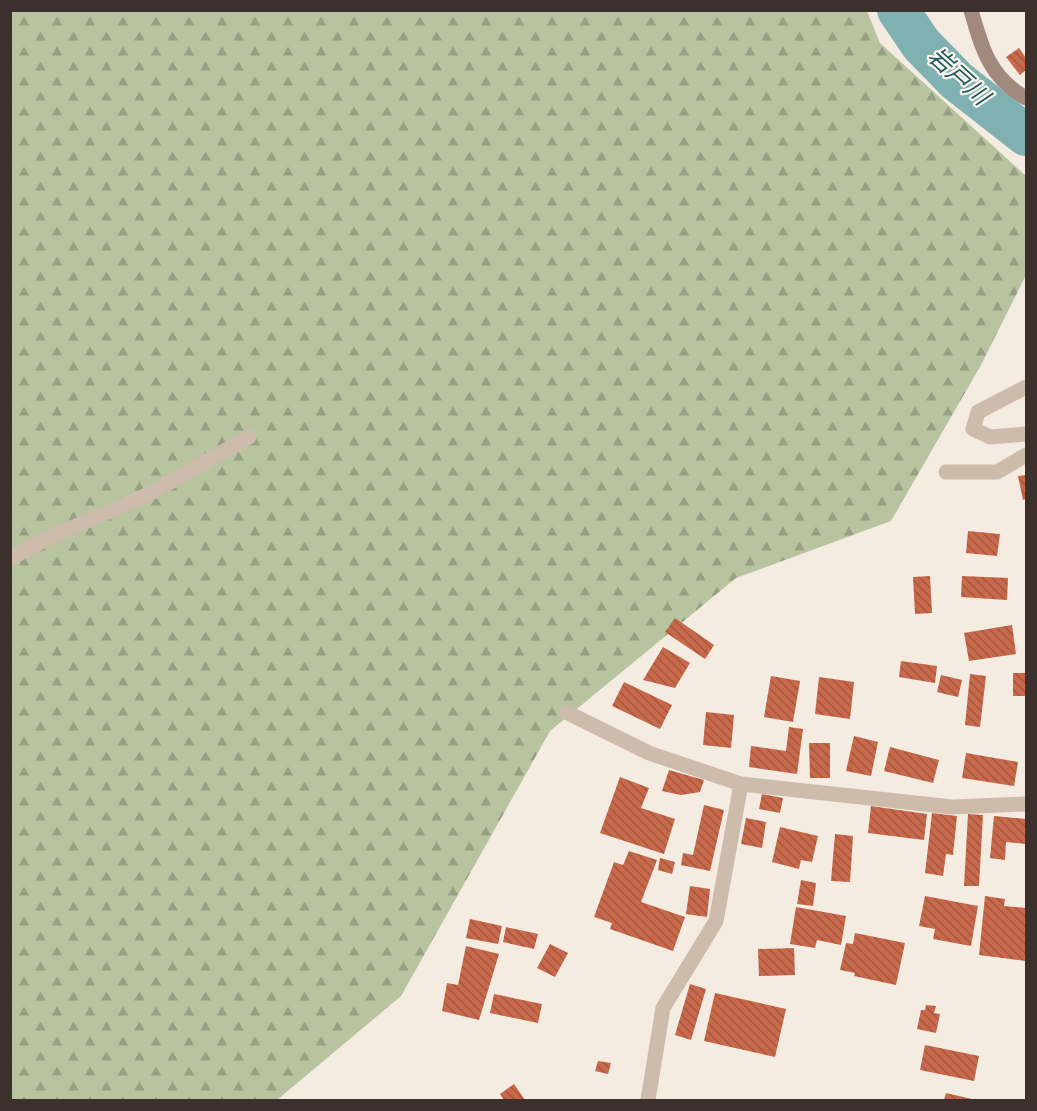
<svg xmlns="http://www.w3.org/2000/svg" width="1037" height="1111" viewBox="0 0 1037 1111" font-family="'Alegreya Sans','Noto Sans JP',sans-serif">
<defs>
<pattern id="forest-firs" width="22" height="20" patternUnits="userSpaceOnUse" patternTransform="scale(1.5)"><rect width="22" height="20" fill="#b8c4a0"/><path d="M5 1l3.5 6h-7zM16 11l3.5 6h-7z" fill="#97a083"/></pattern>
<pattern id="building-back-hatch" width="6" height="6" patternUnits="userSpaceOnUse" patternTransform="scale(1.5)"><rect width="6" height="6" fill="#c8694b"/><path d="M-1 5l2 2M0 0l6 6M5-1l2 2" fill="none" stroke="#a4573f"/></pattern>
</defs>
<rect width="100%" height="100%" fill="#f4ebe1"/>
<!-- forest -->
<polygon fill="url(#forest-firs)" points="10,11 867,11 880,43 1026,176 1026,275 981,365 891,521 736,578 550,731 401,996 277,1100 11,1100"/>
<g fill="none" stroke-linecap="round" stroke-linejoin="round">
<!-- river -->
<polyline stroke="#7fb0b2" stroke-width="42" points="898,10 921,44 957,81 1026,135"/>
</g>
<!-- building -->
<g fill="url(#building-back-hatch)">
<polygon points="1019,48 1026,58 1026,70 1020,75 1006,57"/>
<polygon points="1026,475 1026,499 1023,500 1018,476"/>
<polygon points="968,531 1000,534 997,556 966,553"/>
<polygon points="930,576 932,613 915,614 913,577"/>
<polygon points="962,576 1008,578 1007,600 961,597"/>
<polygon points="675,618 714,645 705,659 665,632"/>
<polygon points="1012,625 1016,654 969,661 964,633"/>
<polygon points="663,647 690,663 675,688 643,680"/>
<polygon points="901,661 937,666 935,683 899,677"/>
<rect x="1013" y="673" width="13" height="23"/>
<polygon points="970,674 986,676 980,727 965,725"/>
<polygon points="941,675 962,680 958,697 937,692"/>
<polygon points="771,676 800,681 793,722 764,717"/>
<polygon points="819,677 854,682 850,719 815,714"/>
<polygon points="624,682 672,705 660,729 612,706"/>
<polygon points="706,712 734,715 731,748 703,745"/>
<polygon points="789,727 803,729 797,774 749,767 751,746 786,751"/>
<polygon points="854,736 878,742 871,776 846,771"/>
<polygon points="809,743 830,743 830,778 810,778"/>
<polygon points="890,747 939,760 933,783 884,771"/>
<polygon points="966,753 1018,762 1014,786 962,778"/>
<polygon points="669,770 704,780 700,792 681,795 662,791"/>
<polygon points="620,777 649,788 641,808 675,819 664,854 600,833"/>
<polygon points="762,794 783,798 780,813 759,809"/>
<polygon points="704,805 724,810 710,871 681,865 683,853 693,855"/>
<polygon points="871,806 927,814 924,840 868,833"/>
<polygon points="932,813 957,816 953,855 946,854 943,876 925,873"/>
<polygon points="968,814 983,815 979,886 964,886"/>
<polygon points="994,816 1026,819 1026,844 1006,842 1005,860 990,858"/>
<polygon points="746,818 766,822 762,848 741,844"/>
<polygon points="780,827 818,836 812,862 801,860 799,869 772,862"/>
<polygon points="835,834 853,836 850,882 831,881"/>
<polygon points="629,851 657,860 641,902 685,917 673,951 610,929 612,923 594,917 614,862 623,865"/>
<polygon points="660,858 675,862 672,874 658,870"/>
<polygon points="801,880 816,883 813,906 797,904"/>
<polygon points="690,886 710,889 707,917 686,914"/>
<polygon points="925,896 978,906 971,946 933,939 935,929 919,926"/>
<polygon points="985,896 1005,899 1004,906 1026,908 1026,961 979,955"/>
<polygon points="796,907 846,916 841,945 817,940 815,948 790,944"/>
<polygon points="470,919 502,926 498,944 466,938"/>
<polygon points="506,927 538,934 534,949 503,942"/>
<polygon points="855,933 905,943 896,985 854,976 855,973 840,970 846,943 853,944"/>
<polygon points="550,944 568,953 555,977 537,968"/>
<polygon points="466,946 499,954 479,1020 442,1011 447,983 458,985"/>
<polygon points="794,948 795,975 759,976 758,949"/>
<polygon points="690,984 706,989 691,1040 675,1035"/>
<polygon points="715,993 786,1009 775,1057 704,1041"/>
<polygon points="494,994 542,1004 538,1023 490,1013"/>
<polygon points="926,1005 936,1006 934,1013 940,1014 936,1033 917,1029 921,1010 925,1010"/>
<polygon points="925,1045 979,1056 974,1081 920,1070"/>
<polygon points="598,1061 611,1063 608,1074 595,1071"/>
<polygon points="514,1084 525,1100 504,1100 500,1094"/>
<polygon points="946,1093 976,1100 944,1100"/>
</g>
<g fill="none" stroke-linecap="round" stroke-linejoin="round">
<!-- street -->
<g stroke="#cdbbac" stroke-width="15">
<polyline points="1026,387 978,412 973,429 990,437 1026,434"/>
<polyline points="946,472 997,472 1026,455"/>
<polyline points="10,559 44,540 149,494 249,437"/>
<polyline points="566,712 649,753 741,784 952,807 1026,804"/>
<polyline points="648,1100 663,1008 716,921 741,784"/>
</g>
<!-- secondary -->
<path stroke="#a18a7d" stroke-width="15" d="M971 10C982 49 990 78 1026 98"/>
</g>
<g text-anchor="middle" dominant-baseline="central" stroke-width="4.5" stroke-linejoin="round" paint-order="stroke">
<!-- water labels -->
<g font-size="24" font-style="italic" fill="#1f5a5e" stroke="#fbf5ee">
<text transform="translate(958 77) rotate(42)">岩戸川</text>
</g>
</g>
<!-- border -->
<rect width="1037" height="1111" fill="none" stroke="#3b302b" stroke-width="24"/>
</svg>
